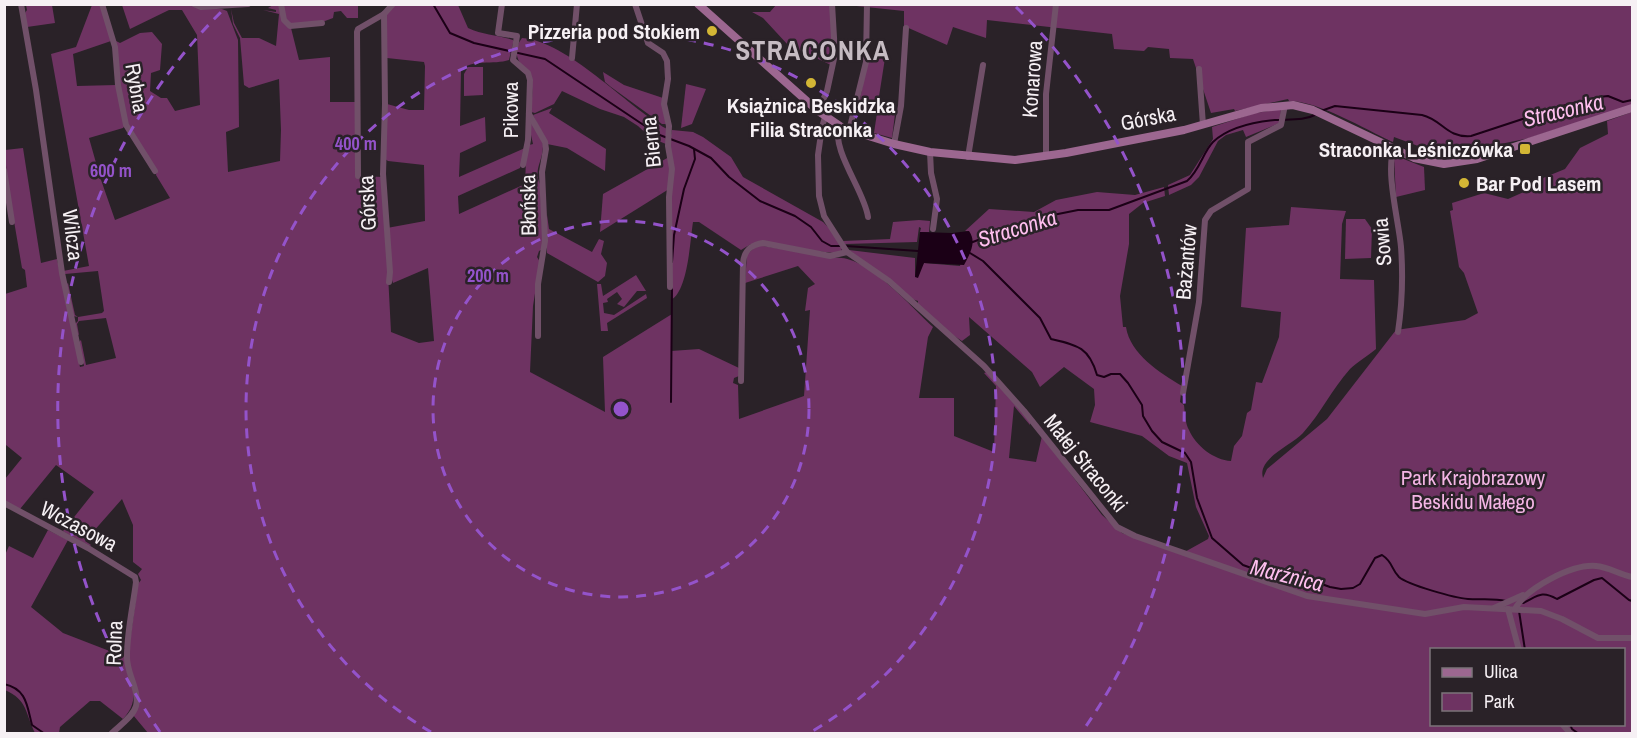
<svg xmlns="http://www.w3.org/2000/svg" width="1637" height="738" viewBox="0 0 1637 738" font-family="'Archivo Narrow',sans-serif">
<rect width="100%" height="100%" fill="#2a2228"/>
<!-- green -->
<g fill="#6e3362" fill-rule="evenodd">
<polygon points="26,5 52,5 55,23 27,27 25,13 27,10"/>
<path d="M92 5H101L111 41 73 54 77 86 116 85 125 125 123 128 89 138 100 177 115 220 170 198 156 175 157 170 128 125 122 102 116 41 120 43 140 33 152 32 162 44 160 70 151 73 150 91 161 98H167L175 111 200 105 197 35 182 10H169L130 29 122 5H191L203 9H222L227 11 238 40 239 127 226 132 228 172 280 161 281 130 279 79 249 88 244 85 240 38 233 24 231 9 234 23 242 38H259L276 46 279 14 263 10 276 12V10L268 8 273 5H280L291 28 299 60 330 57V102H355L360 176 383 177 391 332 419 343 434 341 428 268 393 283 392 280 387 228 425 221 424 165 388 161 385 159 387 104 409 110H424L425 66 424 62 387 58V14L395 5H458L468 28C483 35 498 35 513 40V43L509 60C494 65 471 59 461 70L460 126 485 117 486 141 460 153 459 177 525 148 520 168 458 196 459 214 525 184 526 160 529 145 533 144 531 135V120C535 127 543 138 543 146 543 161 533 170 540 184L543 249 539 251 537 257 540 262 533 306 530 372 605 412 603 357 672 314 671 351 699 349 739 368V376L734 378 733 383 738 385 739 419 804 396 810 310 805 311 808 288 815 284 798 266 745 283 747 254 758 245 835 258C866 254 911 307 933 327L928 337 919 398H954V436L994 452 996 386 984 373 987 372 1030 422V425L1014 406 1009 458 1036 462 1042 436 1102 515 1122 533 1181 554 1208 539 1209 536 1196 507 1187 463 1169 456 1142 436 1090 422 1095 405 1094 389 1064 367 1040 387 1032 372 969 317 970 335 962 341 948 332 918 304V301L912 299 849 250 915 258V277L924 263 960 266 969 231H965L989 209 1034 212 1056 200 1097 192 1135 195 1164 187 1165 196 1143 203 1129 214V244L1120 296 1123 327H1126C1130 354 1160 373 1182 386L1180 402 1184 405C1185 413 1185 423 1189 430 1196 446 1214 460 1231 461L1234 446 1242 436 1247 413 1251 410 1256 382 1262 383 1279 337 1281 312 1241 307 1246 228 1289 225 1291 207 1346 211 1342 224 1340 279 1374 280 1376 349C1368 356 1357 362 1350 369 1332 389 1321 413 1303 433 1291 446 1257 458 1263 478L1267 469 1327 419 1396 330 1465 320 1478 313 1464 273 1459 267 1450 211 1453 210 1452 203 1484 193 1508 199 1526 191 1543 178 1565 169 1580 148 1608 134 1607 121 1632 112V733H148L133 715 137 707 128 655 138 584 141 580 138 574 142 569 133 562V525L122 499 85 541 91 545 90 546 51 525 63 531 94 492 56 465 20 509 5 501V479L22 458 6 445 5 446V294L27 287 25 270 22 268 7 180 5 150 23 148 41 263 57 259 80 367 84 366 79 342 81 340 86 365 116 358 106 318 79 321 77 324 79 335 77 334 75 324 78 321V317L73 316 66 285 68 283 75 315 78 317 102 313 104 311 98 271 65 274 63 271 89 266 51 54 76 47ZM1432 650H1624V724H1432Z"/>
<polygon points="283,5 358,5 358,18 347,18 341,11 334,12 333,18 325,21 291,24 285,20"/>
<polygon points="776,5 831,5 834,44 831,65 788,45 763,18 752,12 770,12"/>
<path d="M847 5H1632V101L1630 102H1632V105L1529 138 1486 147V151L1478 154 1476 149 1445 156 1394 137 1393 142C1364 129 1319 101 1289 101L1288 99 1235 111 1234 109 1211 113 1193 59 1170 58 1169 49 1148 47 1144 51 1114 49 1112 34 987 20 986 38 953 27 947 45 904 26V11Z"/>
<path d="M522 38C569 42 625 105 667 129L666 144 651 138 638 126 624 117 600 109 562 91 554 104 535 113 531 112C531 104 533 95 532 87 530 69 506 59 522 38Z"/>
<polygon points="868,56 885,58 878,103 860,100"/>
<polygon points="468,67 483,67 483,95 464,96 464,74"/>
<polygon points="603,72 624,85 663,98 666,124 662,124 611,87 605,82"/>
<polygon points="686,84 706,89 692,124 681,128"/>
<polygon points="552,108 549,113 606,149 605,171 567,148 547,144 533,115"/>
<polygon points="1281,109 1280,123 1246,137 1243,130 1226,135 1218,141 1199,177 1191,185 1169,195 1168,185 1190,175 1213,139 1212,127 1255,113"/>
<polygon points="877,113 895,114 892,138 874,133"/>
<path d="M672 130 693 132 703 137 731 157 743 177 823 222 832 231 842 248 841 251 834 253 751 244 741 250 699 222H693C690 241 688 291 671 300L669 146Z"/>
<polygon points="1396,156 1424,167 1425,190 1396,197 1394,157"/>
<polygon points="669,157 671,168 669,189 600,232 603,194"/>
<polygon points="547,215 549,229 592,252 599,239 604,241 601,254 607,263 605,276 598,282 547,253"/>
<polygon points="1346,219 1365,219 1372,229 1371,258 1345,259"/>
<polygon points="919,220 930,221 929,232 920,232 921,228 919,227 917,242 845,244 843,241 890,239 893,222"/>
<polygon points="636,275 646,291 637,291 624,307 617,304 622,299 617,292 607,299 608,302 603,303 604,313 614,315 646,294 647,298 607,323 608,331 601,331 597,284 601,284 603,296"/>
<path d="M48 530 68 540 31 607 63 633 125 657C131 681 142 699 123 719L100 701H90L60 727 59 733H35C25 713 28 700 5 690V555L9 546 33 558Z"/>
</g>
<!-- water -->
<path fill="#1b0016" d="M969 231C977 242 970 254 964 265L924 263 918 278 915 277 920 232 952 233Z"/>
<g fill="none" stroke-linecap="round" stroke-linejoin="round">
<!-- stream -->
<g stroke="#1b0016" stroke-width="2">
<polyline points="433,4 450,33 474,43 545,59 657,134 689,146 711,158 729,177 760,201 795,216 811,227 822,241 831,246 840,246"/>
<path d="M1321 111 1335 106 1422 115C1443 120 1446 138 1471 136L1562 106 1599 97 1608 96 1623 102 1632 100"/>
<path d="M970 243 1038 218 1078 210H1109L1187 181C1200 170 1203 152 1213 142 1229 127 1254 122 1275 120 1290 119 1304 121 1317 114"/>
<polyline points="846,246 918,251"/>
<path d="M970 253 983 261 1040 318 1051 339C1077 345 1089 347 1097 375L1104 377 1111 374H1120L1128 383 1142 405 1143 416 1152 431 1162 442 1185 453 1191 462 1197 498 1212 538 1243 565 1271 575 1288 572 1330 587 1341 589 1353 588 1360 584 1375 558 1382 555C1393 562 1391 569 1399 577 1408 585 1455 598 1468 599 1481 600 1493 598 1506 601"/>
<polyline points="672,262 674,235 684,189 695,159 694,149"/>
<polyline points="671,402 672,288"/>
<path d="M1523 603C1538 596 1541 590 1557 599L1594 580 1602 578 1629 600 1632 601"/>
<polyline points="1519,611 1525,650"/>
<path d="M4 684C27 689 27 706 32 725L45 734"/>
<polyline points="1570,724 1572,729 1579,734"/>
</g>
<!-- street -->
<g stroke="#715069" stroke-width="6">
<polyline points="21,4 36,90 62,273 81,362"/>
<polyline points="102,4 115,47 118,85 126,125 155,171"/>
<polyline points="194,4 201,7 248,4"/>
<polyline points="281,4 284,20 290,26 322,23"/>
<polyline points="502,4 498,33 517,36 513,60 528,73 530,80 528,140 523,165"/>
<polyline points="635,4 648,43 663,53 667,61 668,79 664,104 669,126 668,146 672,169 669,197 670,287"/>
<polyline points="384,14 385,104 383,174 390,272 389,282"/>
<polyline points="572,58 577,4"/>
<polyline points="1199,69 1203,125"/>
<polyline points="818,111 827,91 835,54 832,4"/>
<polyline points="529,114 545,142 546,149 542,172 545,241 538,284 538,336"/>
<polyline points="825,117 822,127 818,155 819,196 824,216 847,252 889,281 984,366 1024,411 1117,527 1135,536 1307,596 1425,614 1464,607 1541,611 1562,619 1598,638 1632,638"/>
<path d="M839 126C831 150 865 192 868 217"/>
<polyline points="849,131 866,62 867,4"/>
<polyline points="894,144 901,106 906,28"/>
<path d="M1394 149C1385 170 1399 223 1401 247 1403 274 1402 305 1398 332"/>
<polyline points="930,152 931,173 937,199 933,229"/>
<polyline points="1046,156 1046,94 1056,4"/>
<polyline points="968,157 983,65"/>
<polyline points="4,170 12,222"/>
<polyline points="358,176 357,32 358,29 384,14 393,4"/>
<path d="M741 381 743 263C744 251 750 245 763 243L830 256 847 252"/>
<polyline points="1183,393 1199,302 1205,220 1211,211 1248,189 1248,142 1281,125 1285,105"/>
<path d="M4 503 88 548 135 577 136 582C133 606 127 632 127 656 126 673 140 690 136 706 133 717 119 726 111 734"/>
<polyline points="1494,608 1523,595"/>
<polyline points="1508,609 1519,650"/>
<path d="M1515 609C1526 588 1572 564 1596 566 1609 567 1620 575 1632 577"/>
<polyline points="1562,724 1571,734"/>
</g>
<!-- secondary -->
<polyline stroke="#9c6790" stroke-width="8" points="698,4 818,111 843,128 894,144 930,152 1015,160 1066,153 1184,130 1261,108 1293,105 1313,110 1414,158 1444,164 1477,159 1632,108"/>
</g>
<!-- distance rings -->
<g fill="none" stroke="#9453ca" stroke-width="3" stroke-dasharray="10 8">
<circle cx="621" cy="409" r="188"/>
<path d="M431 732A375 375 0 1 1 811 732"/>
<path d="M160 732A563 563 0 0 1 226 7M1016 7A563 563 0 0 1 1082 732"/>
</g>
<!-- markers -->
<g fill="#d3b635" stroke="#2a2228" stroke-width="2">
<circle cx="712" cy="31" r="6"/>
<circle cx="811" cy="83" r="6"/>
<rect x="1519" y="143" width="12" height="12" rx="3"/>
<circle cx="1464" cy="183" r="6"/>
</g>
<g text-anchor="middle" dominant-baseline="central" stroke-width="5" stroke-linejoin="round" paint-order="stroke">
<!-- poi labels -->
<g font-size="21" font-weight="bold" fill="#f6f0f4" stroke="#2a2228" text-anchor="end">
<text x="700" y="31">Pizzeria pod Stokiem</text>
<text x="811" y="105" text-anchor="middle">Książnica Beskidzka<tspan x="811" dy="24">Filia Straconka</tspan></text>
<text x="1513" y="149">Straconka Leśniczówka</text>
<text x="1476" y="183" text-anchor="start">Bar Pod Lasem</text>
</g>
<!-- street labels -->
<g font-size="21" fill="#f6f0f4" stroke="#2a2228">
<text transform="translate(1032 79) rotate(-86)">Konarowa</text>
<text transform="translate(137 88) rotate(80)">Rybna</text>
<text transform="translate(510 110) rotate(-90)">Pikowa</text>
<text transform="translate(1148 118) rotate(-11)">Górska</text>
<text transform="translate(651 142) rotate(-96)">Bierna</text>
<text transform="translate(367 203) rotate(-93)">Górska</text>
<text transform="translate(528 205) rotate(-91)">Błońska</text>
<text transform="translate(73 235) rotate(83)">Wilcza</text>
<text transform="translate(1382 242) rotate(-95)">Sowia</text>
<text transform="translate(1186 262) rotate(-85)">Bażantów</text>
<text transform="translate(1086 463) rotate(51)">Małej Straconki</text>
<text transform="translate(79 526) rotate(28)">Wczasowa</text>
<text transform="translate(114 643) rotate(-88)">Rolna</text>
</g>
<!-- park labels -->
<g font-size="21" fill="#f4b5e5" stroke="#2a2228">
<text x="1473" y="477">Park Krajobrazowy<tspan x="1473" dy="24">Beskidu Małego</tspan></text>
</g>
<!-- water labels -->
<g font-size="22" font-style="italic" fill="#ffbfef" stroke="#2a2228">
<text transform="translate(1563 110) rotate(-13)">Straconka</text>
<text transform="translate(1017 228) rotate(-17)">Straconka</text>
<text transform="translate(1287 575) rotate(14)">Marźnica</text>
</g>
<!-- district labels -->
<g font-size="27" font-weight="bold" letter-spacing="1.5" fill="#c6bcc3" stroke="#2a2228">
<text x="813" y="50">STRACONKA</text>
</g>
</g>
<circle cx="621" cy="409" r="9" fill="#9453ca" stroke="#2a2228" stroke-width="3"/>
<g font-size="18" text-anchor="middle" font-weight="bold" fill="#9453ca" stroke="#2a2228" stroke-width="5" stroke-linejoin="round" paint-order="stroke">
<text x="356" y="150">400 m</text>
<text x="111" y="177">600 m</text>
<text x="488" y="282">200 m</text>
</g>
<!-- border -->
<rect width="1637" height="738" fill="none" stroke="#f6f0f4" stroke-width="12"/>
<!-- legend -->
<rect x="1430" y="648" width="195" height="78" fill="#2a2228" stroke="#7c747a" stroke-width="1.5"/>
<rect x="1442" y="668" width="30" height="9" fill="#9c6790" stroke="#7c747a" stroke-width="1.5"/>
<text x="1484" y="678" font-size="18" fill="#f6f0f4">Ulica</text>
<rect x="1442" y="693" width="30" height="18" fill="#6e3362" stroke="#7c747a" stroke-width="1.5"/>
<text x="1484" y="708" font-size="18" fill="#f6f0f4">Park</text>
</svg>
